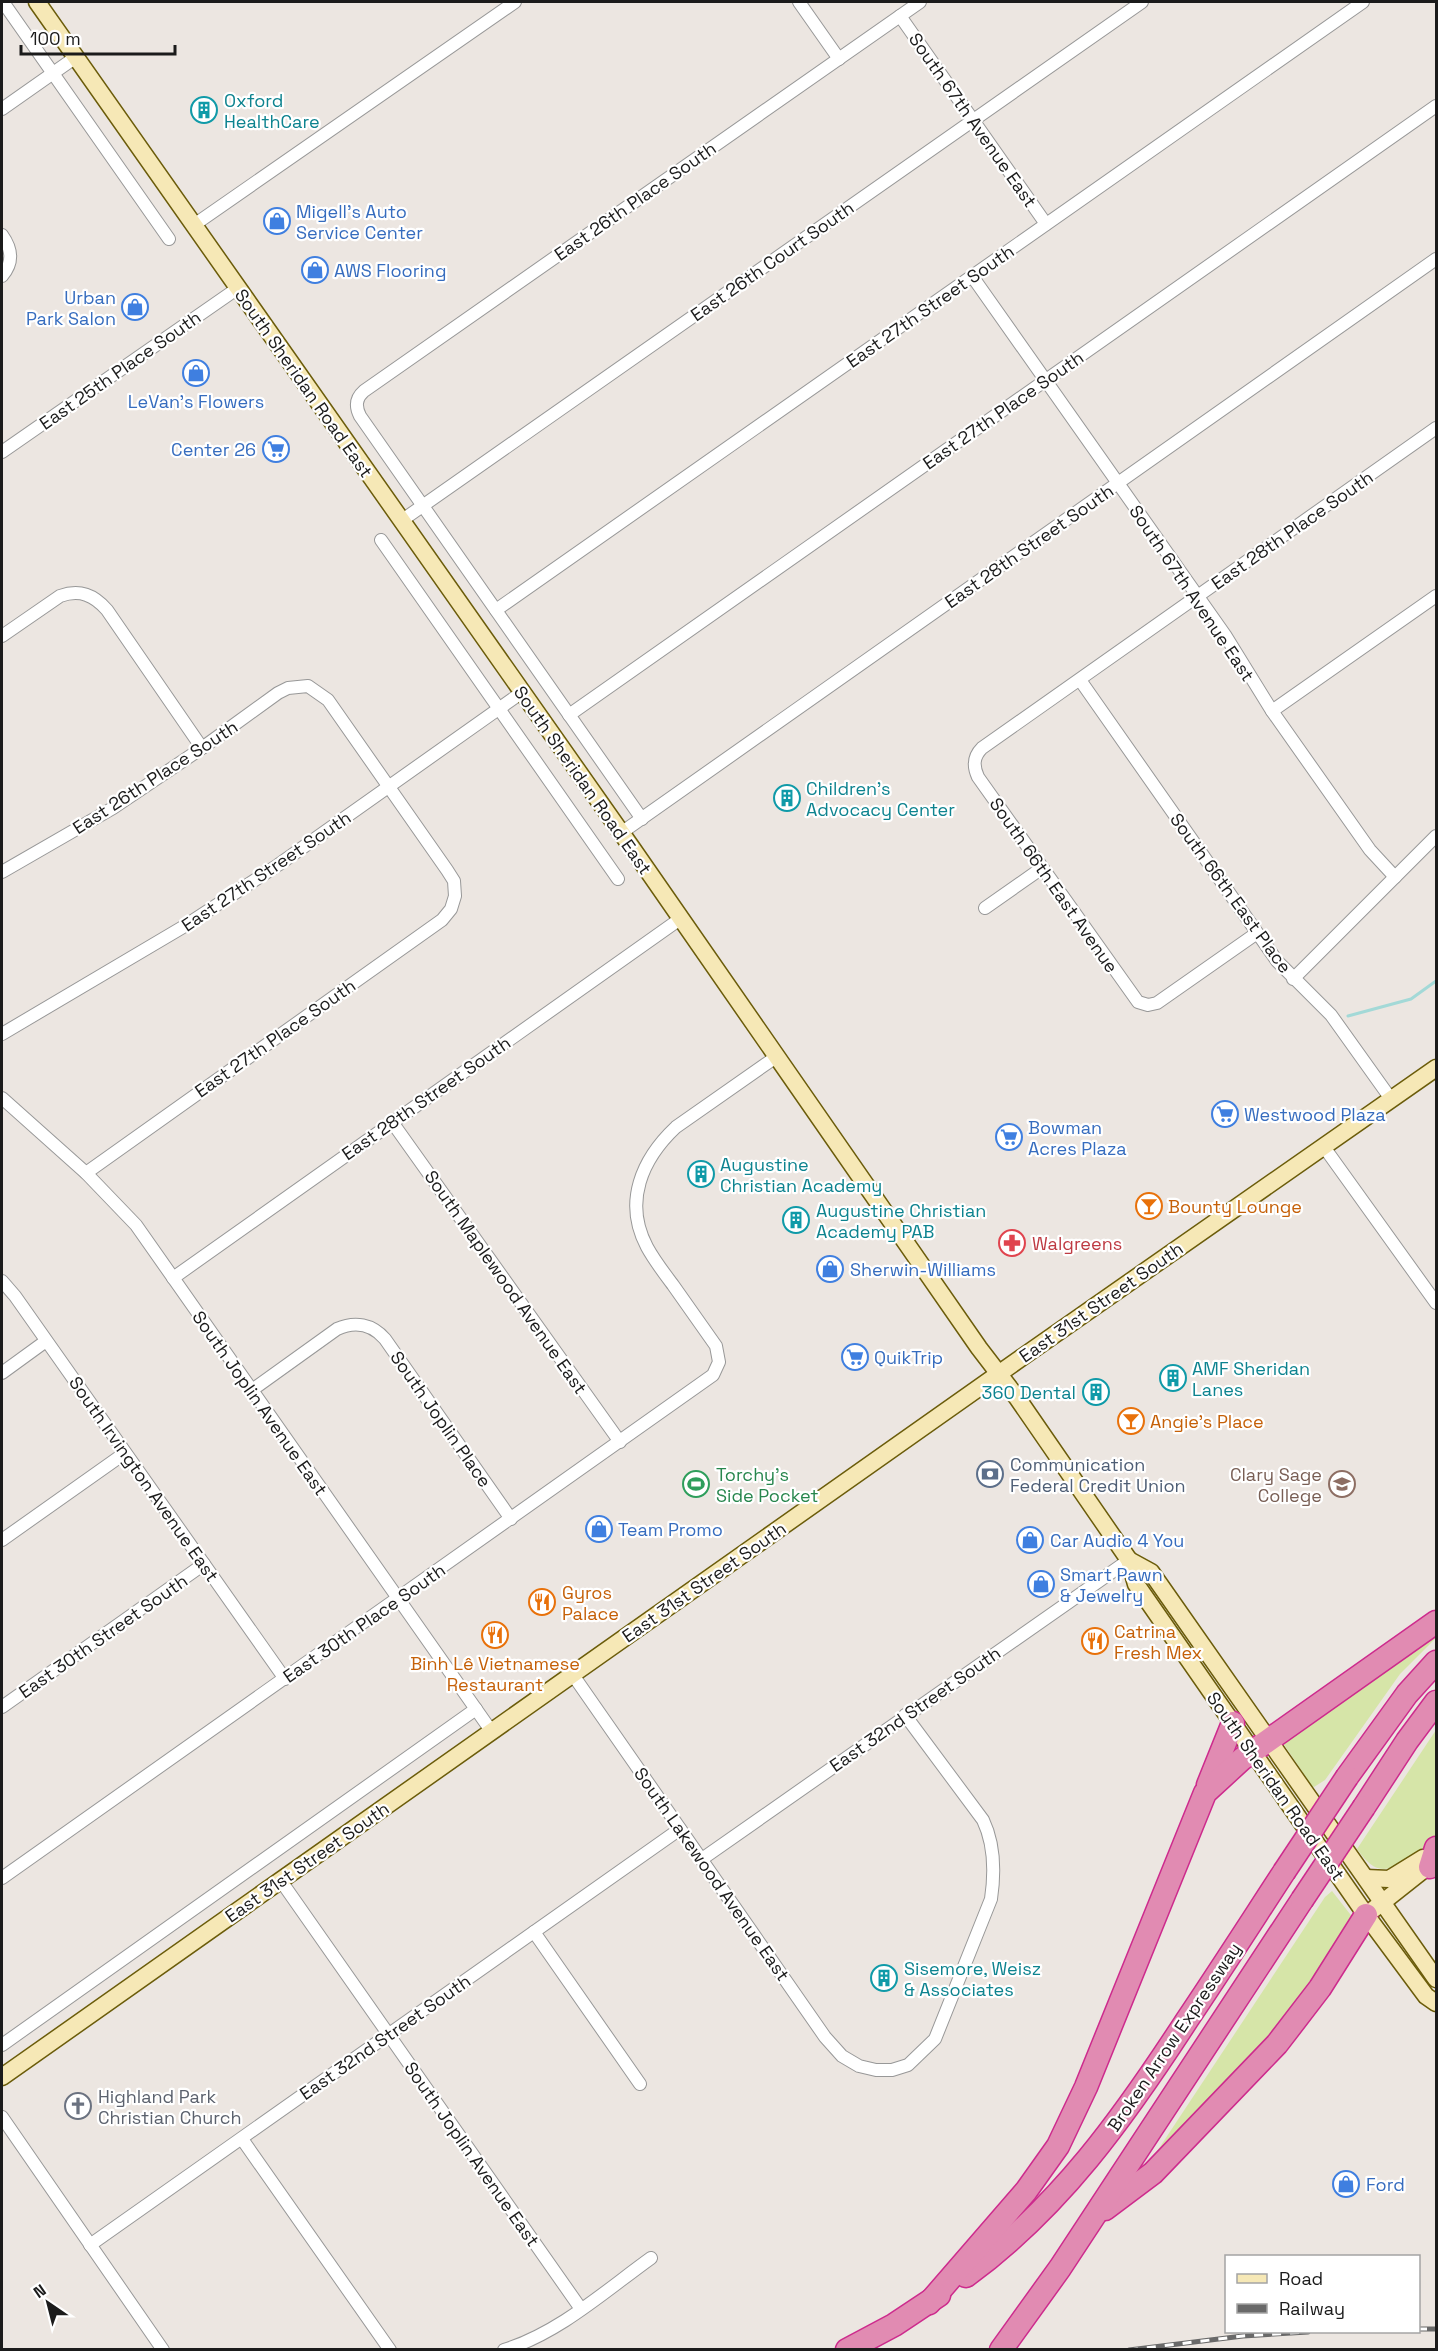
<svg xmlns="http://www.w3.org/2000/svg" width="1438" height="2351" viewBox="0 0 1438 2351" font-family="'Space Grotesk',sans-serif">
<rect width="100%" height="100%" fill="#ece6e1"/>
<!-- grass -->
<g fill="#d6e5a8">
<polygon points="1436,1627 1436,1638 1400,1674 1325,1780 1314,1787 1312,1786 1283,1743"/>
<path d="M1436 1730 1435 1839C1428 1849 1419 1853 1409 1859 1384 1874 1374 1873 1357 1849Z"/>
<polygon points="1332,1891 1357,1923 1280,2030 1148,2165 1325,1897"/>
</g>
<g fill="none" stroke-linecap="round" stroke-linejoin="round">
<!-- stream -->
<polyline stroke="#a3d9d7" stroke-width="3" points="1348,1016 1411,999 1436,981"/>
<defs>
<g id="street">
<polyline points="3,2 169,239"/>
<polyline points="799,2 839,59"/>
<polyline points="900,16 1046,224"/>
<polyline points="2,109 76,57"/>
<polyline points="194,225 515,2"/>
<path d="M2 235C12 249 14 262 2 276"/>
<polyline points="972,276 1225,635 1272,711 1370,850 1395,877"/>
<polyline points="2,452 238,288"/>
<polyline points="401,521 1142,2"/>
<polyline points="381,540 618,879"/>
<polyline points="496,610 1363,2"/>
<path d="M2 636 60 596C80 589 94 595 107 610L202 748"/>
<polyline points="1080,680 1277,961 1331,1015 1391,1099"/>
<polyline points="1272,711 1436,596"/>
<polyline points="569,715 1436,106"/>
<path d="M642 819 360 416C355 406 356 398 364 391L920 2"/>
<polyline points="621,833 1436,259"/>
<polyline points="2,872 113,808 202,748 278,693 288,688 308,686 328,700 447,870 454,881 455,896 451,909 442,920 86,1173"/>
<polyline points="985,908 1042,868"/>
<path d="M1257 933 1157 1003 1148 1005 1138 1002 978 777C973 766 973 757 982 748L1436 428"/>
<polyline points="1293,979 1436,836"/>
<polyline points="2,1034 183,927 278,865 521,693"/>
<polyline points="2,1098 86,1173 136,1225 492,1732"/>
<polyline points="392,1122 620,1442"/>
<polyline points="1324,1147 1436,1303"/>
<polyline points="173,1278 680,919"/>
<polyline points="2,1281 15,1296 285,1679"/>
<polyline points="2,1373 46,1341"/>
<path d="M252 1390 337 1329C355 1321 372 1324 385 1339L511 1519"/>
<polyline points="2,1540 125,1453"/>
<path d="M573 1675 825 2037 842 2056 859 2066 876 2070H892L908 2065 935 2039 991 1899C995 1872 995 1845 983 1820L905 1715"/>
<polyline points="2,1707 204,1564"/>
<polyline points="702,1859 1129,1560"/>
<path d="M2 1878 713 1375 719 1362 716 1346C702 1326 687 1305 673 1285 664 1273 654 1260 647 1247 623 1202 642 1159 676 1127L776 1057"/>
<polyline points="281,1881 581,2309"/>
<polyline points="534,1932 640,2084"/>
<polyline points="2,2045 476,1709"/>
<polyline points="2,2117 163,2350"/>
<polyline points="242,2139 390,2350"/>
<polyline points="90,2245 680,1829"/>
<path d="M504 2350C559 2333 605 2291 651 2258"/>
</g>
<g id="secondary">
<polyline points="37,2 632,848 979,1348 1018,1399 1129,1560 1136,1584 1366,1915 1426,1996 1436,2003"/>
<polyline points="1129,1560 1151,1572 1436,1979"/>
<polyline points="1366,1878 1389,1879 1423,1858"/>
<polyline points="1374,1909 1436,1860"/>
<polyline points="2,2077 1021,1358 1436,1068"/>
</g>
<g id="highway">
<polyline points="1347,1777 1407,1694 1436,1662"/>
<polyline points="1208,1785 1233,1723"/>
<polyline points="1364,1807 1407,1741 1436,1702"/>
<polyline points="1430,1867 1436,1848"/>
<polyline points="1105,2209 1153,2173 1277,2044 1320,1988 1366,1915"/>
<path d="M966 2276C1060 2207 1124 2117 1187 2020 1220 1971 1252 1921 1284 1872"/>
<polyline points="929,2303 1026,2191 1058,2146 1086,2087 1205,1793 1242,1759 1436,1622"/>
<polyline points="847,2350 894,2325 939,2295"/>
<polyline points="1001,2350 1060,2268 1302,1900"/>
</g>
</defs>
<!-- street casing -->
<use href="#street" stroke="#989898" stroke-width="14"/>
<!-- secondary casing -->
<use href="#secondary" stroke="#6b5c0a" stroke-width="19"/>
<!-- highway casing -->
<use href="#highway" stroke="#cd2b8d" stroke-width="25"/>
<!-- street -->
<use href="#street" stroke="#fff" stroke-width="12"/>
<!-- secondary -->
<use href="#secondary" stroke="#f6e8b6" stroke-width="16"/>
<!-- highway -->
<use href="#highway" stroke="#e18bb2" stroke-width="22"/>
<defs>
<g id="rail">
<polyline points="1418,2329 1436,2329"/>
<polyline points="1129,2350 1243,2336 1308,2332"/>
</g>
</defs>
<!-- rail casing -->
<use href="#rail" stroke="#696969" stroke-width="5"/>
<!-- rail -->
<use href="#rail" stroke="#fff" stroke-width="3" stroke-dasharray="9" stroke-linecap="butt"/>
<defs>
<g id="highway-bridge">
<polyline points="1284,1872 1347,1777"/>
<polyline points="1302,1900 1364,1807"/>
</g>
</defs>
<!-- highway-bridge casing -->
<use href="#highway-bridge" stroke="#cd2b8d" stroke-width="25" stroke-linecap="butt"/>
<!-- highway-bridge -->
<use href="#highway-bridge" stroke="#e18bb2" stroke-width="22"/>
</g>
<!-- icons -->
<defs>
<symbol id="building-ring" viewBox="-11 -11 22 22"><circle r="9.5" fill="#fff" stroke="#0f9aa8" stroke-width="1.5"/><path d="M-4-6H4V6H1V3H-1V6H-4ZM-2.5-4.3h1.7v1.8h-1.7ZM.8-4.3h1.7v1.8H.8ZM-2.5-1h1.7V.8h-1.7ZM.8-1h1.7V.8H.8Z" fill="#0f9aa8"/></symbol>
<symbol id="shop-ring" viewBox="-11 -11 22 22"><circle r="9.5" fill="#fff" stroke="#3f7fe0" stroke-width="1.5"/><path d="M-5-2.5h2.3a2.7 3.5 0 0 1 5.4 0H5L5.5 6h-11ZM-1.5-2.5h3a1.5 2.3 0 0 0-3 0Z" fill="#3f7fe0"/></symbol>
<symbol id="supermarket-ring" viewBox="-11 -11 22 22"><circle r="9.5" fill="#fff" stroke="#3f7fe0" stroke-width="1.5"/><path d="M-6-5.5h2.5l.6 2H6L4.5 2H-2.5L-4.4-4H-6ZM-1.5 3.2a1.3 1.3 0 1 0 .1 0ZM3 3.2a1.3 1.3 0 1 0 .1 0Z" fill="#3f7fe0"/></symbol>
<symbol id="bar-ring" viewBox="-11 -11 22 22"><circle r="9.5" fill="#fff" stroke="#e8710a" stroke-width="1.5"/><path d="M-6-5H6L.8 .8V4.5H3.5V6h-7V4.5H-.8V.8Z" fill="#e8710a"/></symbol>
<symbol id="pharmacy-ring" viewBox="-11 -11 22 22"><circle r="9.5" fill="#fff" stroke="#e0444e" stroke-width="1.5"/><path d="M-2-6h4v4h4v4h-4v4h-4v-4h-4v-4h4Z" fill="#e0444e"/></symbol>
<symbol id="bank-ring" viewBox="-11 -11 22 22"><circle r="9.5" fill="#fff" stroke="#5c6f8a" stroke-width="1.5"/><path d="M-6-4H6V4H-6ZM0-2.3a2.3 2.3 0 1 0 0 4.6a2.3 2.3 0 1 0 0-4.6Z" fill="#5c6f8a"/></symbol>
<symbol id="stadium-ring" viewBox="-11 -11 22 22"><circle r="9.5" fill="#fff" stroke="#2e9e5b" stroke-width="1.5"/><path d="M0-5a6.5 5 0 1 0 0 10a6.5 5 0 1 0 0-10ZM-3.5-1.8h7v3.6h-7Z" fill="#2e9e5b"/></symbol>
<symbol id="university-ring" viewBox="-11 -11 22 22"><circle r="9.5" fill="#fff" stroke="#8d6e63" stroke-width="1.5"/><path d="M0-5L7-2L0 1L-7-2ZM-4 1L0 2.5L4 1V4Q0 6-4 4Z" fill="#8d6e63"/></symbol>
<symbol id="restaurant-ring" viewBox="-11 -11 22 22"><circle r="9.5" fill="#fff" stroke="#e8710a" stroke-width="1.5"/><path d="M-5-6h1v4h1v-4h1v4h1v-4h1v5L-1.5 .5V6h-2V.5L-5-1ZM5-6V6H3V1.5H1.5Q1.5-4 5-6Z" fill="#e8710a"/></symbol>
<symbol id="church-ring" viewBox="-11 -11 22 22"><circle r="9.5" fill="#fff" stroke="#6b7280" stroke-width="1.5"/><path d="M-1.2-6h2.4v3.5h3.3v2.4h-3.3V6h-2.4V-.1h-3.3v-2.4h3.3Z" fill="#6b7280"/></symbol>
</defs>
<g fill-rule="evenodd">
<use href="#building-ring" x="189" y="95" width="30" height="30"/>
<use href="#shop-ring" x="262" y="206" width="30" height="30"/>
<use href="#shop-ring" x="300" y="255" width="30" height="30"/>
<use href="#shop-ring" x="120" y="292" width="30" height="30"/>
<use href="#shop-ring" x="181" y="358" width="30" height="30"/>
<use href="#supermarket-ring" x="261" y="434" width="30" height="30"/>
<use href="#building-ring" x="772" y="783" width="30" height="30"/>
<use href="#supermarket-ring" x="1210" y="1099" width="30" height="30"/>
<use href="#supermarket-ring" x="994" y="1122" width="30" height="30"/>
<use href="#building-ring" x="686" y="1159" width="30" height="30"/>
<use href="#bar-ring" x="1134" y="1191" width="30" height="30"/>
<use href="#building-ring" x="781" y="1205" width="30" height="30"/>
<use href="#pharmacy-ring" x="997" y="1228" width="30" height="30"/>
<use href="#shop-ring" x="815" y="1254" width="30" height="30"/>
<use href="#supermarket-ring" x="840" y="1342" width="30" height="30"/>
<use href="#building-ring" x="1158" y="1363" width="30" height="30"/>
<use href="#building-ring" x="1081" y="1377" width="30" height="30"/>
<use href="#bar-ring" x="1116" y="1406" width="30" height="30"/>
<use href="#bank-ring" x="975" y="1459" width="30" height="30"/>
<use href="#stadium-ring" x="681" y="1469" width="30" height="30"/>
<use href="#university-ring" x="1327" y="1469" width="30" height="30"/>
<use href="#shop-ring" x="584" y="1514" width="30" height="30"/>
<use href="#shop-ring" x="1015" y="1525" width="30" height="30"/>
<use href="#shop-ring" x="1026" y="1569" width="30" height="30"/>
<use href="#restaurant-ring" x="527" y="1587" width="30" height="30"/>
<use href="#restaurant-ring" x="480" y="1620" width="30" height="30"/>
<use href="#restaurant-ring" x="1080" y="1626" width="30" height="30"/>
<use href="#building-ring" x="869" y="1963" width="30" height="30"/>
<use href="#church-ring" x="63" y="2091" width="30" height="30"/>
<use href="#shop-ring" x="1331" y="2169" width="30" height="30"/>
</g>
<g text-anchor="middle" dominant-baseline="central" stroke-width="4.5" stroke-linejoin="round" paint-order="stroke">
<!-- culture labels -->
<g font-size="18" fill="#0d838f" stroke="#fff" text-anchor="start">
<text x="224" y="100">Oxford<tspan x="224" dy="21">HealthCare</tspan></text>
<text x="806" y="788">Children's<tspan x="806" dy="21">Advocacy Center</tspan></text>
<text x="720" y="1164">Augustine<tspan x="720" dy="21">Christian Academy</tspan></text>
<text x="816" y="1210">Augustine Christian<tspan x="816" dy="21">Academy PAB</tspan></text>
<text x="1192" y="1368">AMF Sheridan<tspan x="1192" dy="21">Lanes</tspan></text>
<text x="1076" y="1392" text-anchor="end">360 Dental</text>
<text x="904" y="1968">Sisemore, Weisz<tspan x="904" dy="21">&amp; Associates</tspan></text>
</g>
<!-- street labels -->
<g font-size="18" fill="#1b1b1b" stroke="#fff">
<text transform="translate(973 120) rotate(55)">South 67th Avenue East</text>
<text transform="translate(635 201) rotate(-35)">East 26th Place South</text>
<text transform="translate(772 261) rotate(-35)">East 26th Court South</text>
<text transform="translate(930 306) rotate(-35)">East 27th Street South</text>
<text transform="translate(120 370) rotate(-35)">East 25th Place South</text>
<text transform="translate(304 383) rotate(55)">South Sheridan Road East</text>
<text transform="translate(1003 410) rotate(-35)">East 27th Place South</text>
<text transform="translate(1292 530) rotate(-35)">East 28th Place South</text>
<text transform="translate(1029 546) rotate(-35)">East 28th Street South</text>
<text transform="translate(1192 593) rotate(56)">South 67th Avenue East</text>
<text transform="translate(155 777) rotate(-33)">East 26th Place South</text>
<text transform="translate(583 780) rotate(55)">South Sheridan Road East</text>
<text transform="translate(266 871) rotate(-34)">East 27th Street South</text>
<text transform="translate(1054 885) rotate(55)">South 66th East Avenue</text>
<text transform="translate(1231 893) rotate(54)">South 66th East Place</text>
<text transform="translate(275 1038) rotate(-35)">East 27th Place South</text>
<text transform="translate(426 1098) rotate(-35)">East 28th Street South</text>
<text transform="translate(506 1282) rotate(55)">South Maplewood Avenue East</text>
<text transform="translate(1101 1302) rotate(-35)">East 31st Street South</text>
<text transform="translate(260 1403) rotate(55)">South Joplin Avenue East</text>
<text transform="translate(441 1419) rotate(55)">South Joplin Place</text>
<text transform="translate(144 1479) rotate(55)">South Irvington Avenue East</text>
<text transform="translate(704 1582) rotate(-35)">East 31st Street South</text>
<text transform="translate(364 1623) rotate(-35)">East 30th Place South</text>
<text transform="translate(103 1636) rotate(-35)">East 30th Street South</text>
<text transform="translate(915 1709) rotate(-35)">East 32nd Street South</text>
<text transform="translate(1276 1786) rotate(55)">South Sheridan Road East</text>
<text transform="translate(307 1862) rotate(-35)">East 31st Street South</text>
<text transform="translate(712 1874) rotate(55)">South Lakewood Avenue East</text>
<text transform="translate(385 2037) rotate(-35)">East 32nd Street South</text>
<text transform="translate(1174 2037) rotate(-56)">Broken Arrow Expressway</text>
<text transform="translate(472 2154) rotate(55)">South Joplin Avenue East</text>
</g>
<!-- shop labels -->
<g font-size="18" fill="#366cbe" stroke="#fff" text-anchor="start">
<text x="296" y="211">Migell's Auto<tspan x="296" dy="21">Service Center</tspan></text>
<text x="334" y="270">AWS Flooring</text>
<text x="116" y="297" text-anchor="end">Urban<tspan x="116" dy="21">Park Salon</tspan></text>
<text x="196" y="401" text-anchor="middle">LeVan's Flowers</text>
<text x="256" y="449" text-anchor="end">Center 26</text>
<text x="1244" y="1114">Westwood Plaza</text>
<text x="1028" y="1127">Bowman<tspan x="1028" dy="21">Acres Plaza</tspan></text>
<text x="850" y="1269">Sherwin-Williams</text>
<text x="874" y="1357">QuikTrip</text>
<text x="618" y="1529">Team Promo</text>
<text x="1050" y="1540">Car Audio 4 You</text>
<text x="1060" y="1574">Smart Pawn<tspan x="1060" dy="21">&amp; Jewelry</tspan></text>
<text x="1366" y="2184">Ford</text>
</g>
<!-- food labels -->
<g font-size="18" fill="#c56008" stroke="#fff" text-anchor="start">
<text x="1168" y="1206">Bounty Lounge</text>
<text x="1150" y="1421">Angie's Place</text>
<text x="562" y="1592">Gyros<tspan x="562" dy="21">Palace</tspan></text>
<text x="1114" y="1631">Catrina<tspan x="1114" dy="21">Fresh Mex</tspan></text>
<text x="495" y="1663" text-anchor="middle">Binh Lê Vietnamese<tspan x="495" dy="21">Restaurant</tspan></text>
</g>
<!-- health labels -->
<g font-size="18" fill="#be3a42" stroke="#fff" text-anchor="start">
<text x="1032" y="1243">Walgreens</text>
</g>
<!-- service labels -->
<g font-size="18" fill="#4e5e75" stroke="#fff" text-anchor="start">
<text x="1010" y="1464">Communication<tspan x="1010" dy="21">Federal Credit Union</tspan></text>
</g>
<!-- leisure labels -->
<g font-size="18" fill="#27864d" stroke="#fff" text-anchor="start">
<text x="716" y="1474">Torchy's<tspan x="716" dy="21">Side Pocket</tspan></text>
</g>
<!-- education labels -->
<g font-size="18" fill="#785e54" stroke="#fff" text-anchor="end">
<text x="1322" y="1474">Clary Sage<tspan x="1322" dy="21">College</tspan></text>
</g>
<!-- worship labels -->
<g font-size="18" fill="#5b616d" stroke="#fff" text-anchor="start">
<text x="98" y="2096">Highland Park<tspan x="98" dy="21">Christian Church</tspan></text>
</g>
</g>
<!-- border -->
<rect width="1438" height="2351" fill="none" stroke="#1b1b1b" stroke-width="6"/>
<!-- legend -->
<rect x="1225" y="2255" width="195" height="78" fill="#ffffff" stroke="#a4a4a4" stroke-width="1.5"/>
<rect x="1237" y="2274" width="30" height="9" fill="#f6e8b6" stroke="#a4a4a4" stroke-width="1.5"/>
<text x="1279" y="2285" font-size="18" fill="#1b1b1b">Road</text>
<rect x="1237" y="2304" width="30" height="9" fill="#696969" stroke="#a4a4a4" stroke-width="1.5"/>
<text x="1279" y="2315" font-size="18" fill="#1b1b1b">Railway</text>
<!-- north arrow -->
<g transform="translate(48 2303) rotate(325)" stroke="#ffffff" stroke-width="4.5" paint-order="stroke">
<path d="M0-4.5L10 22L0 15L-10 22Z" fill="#1b1b1b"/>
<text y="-9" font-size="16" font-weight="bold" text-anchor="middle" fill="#1b1b1b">N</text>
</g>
<!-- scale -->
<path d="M21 45v9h154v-9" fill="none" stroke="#1b1b1b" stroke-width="3"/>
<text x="30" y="45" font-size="18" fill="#1b1b1b" stroke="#ffffff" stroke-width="4.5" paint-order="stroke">100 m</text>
</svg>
